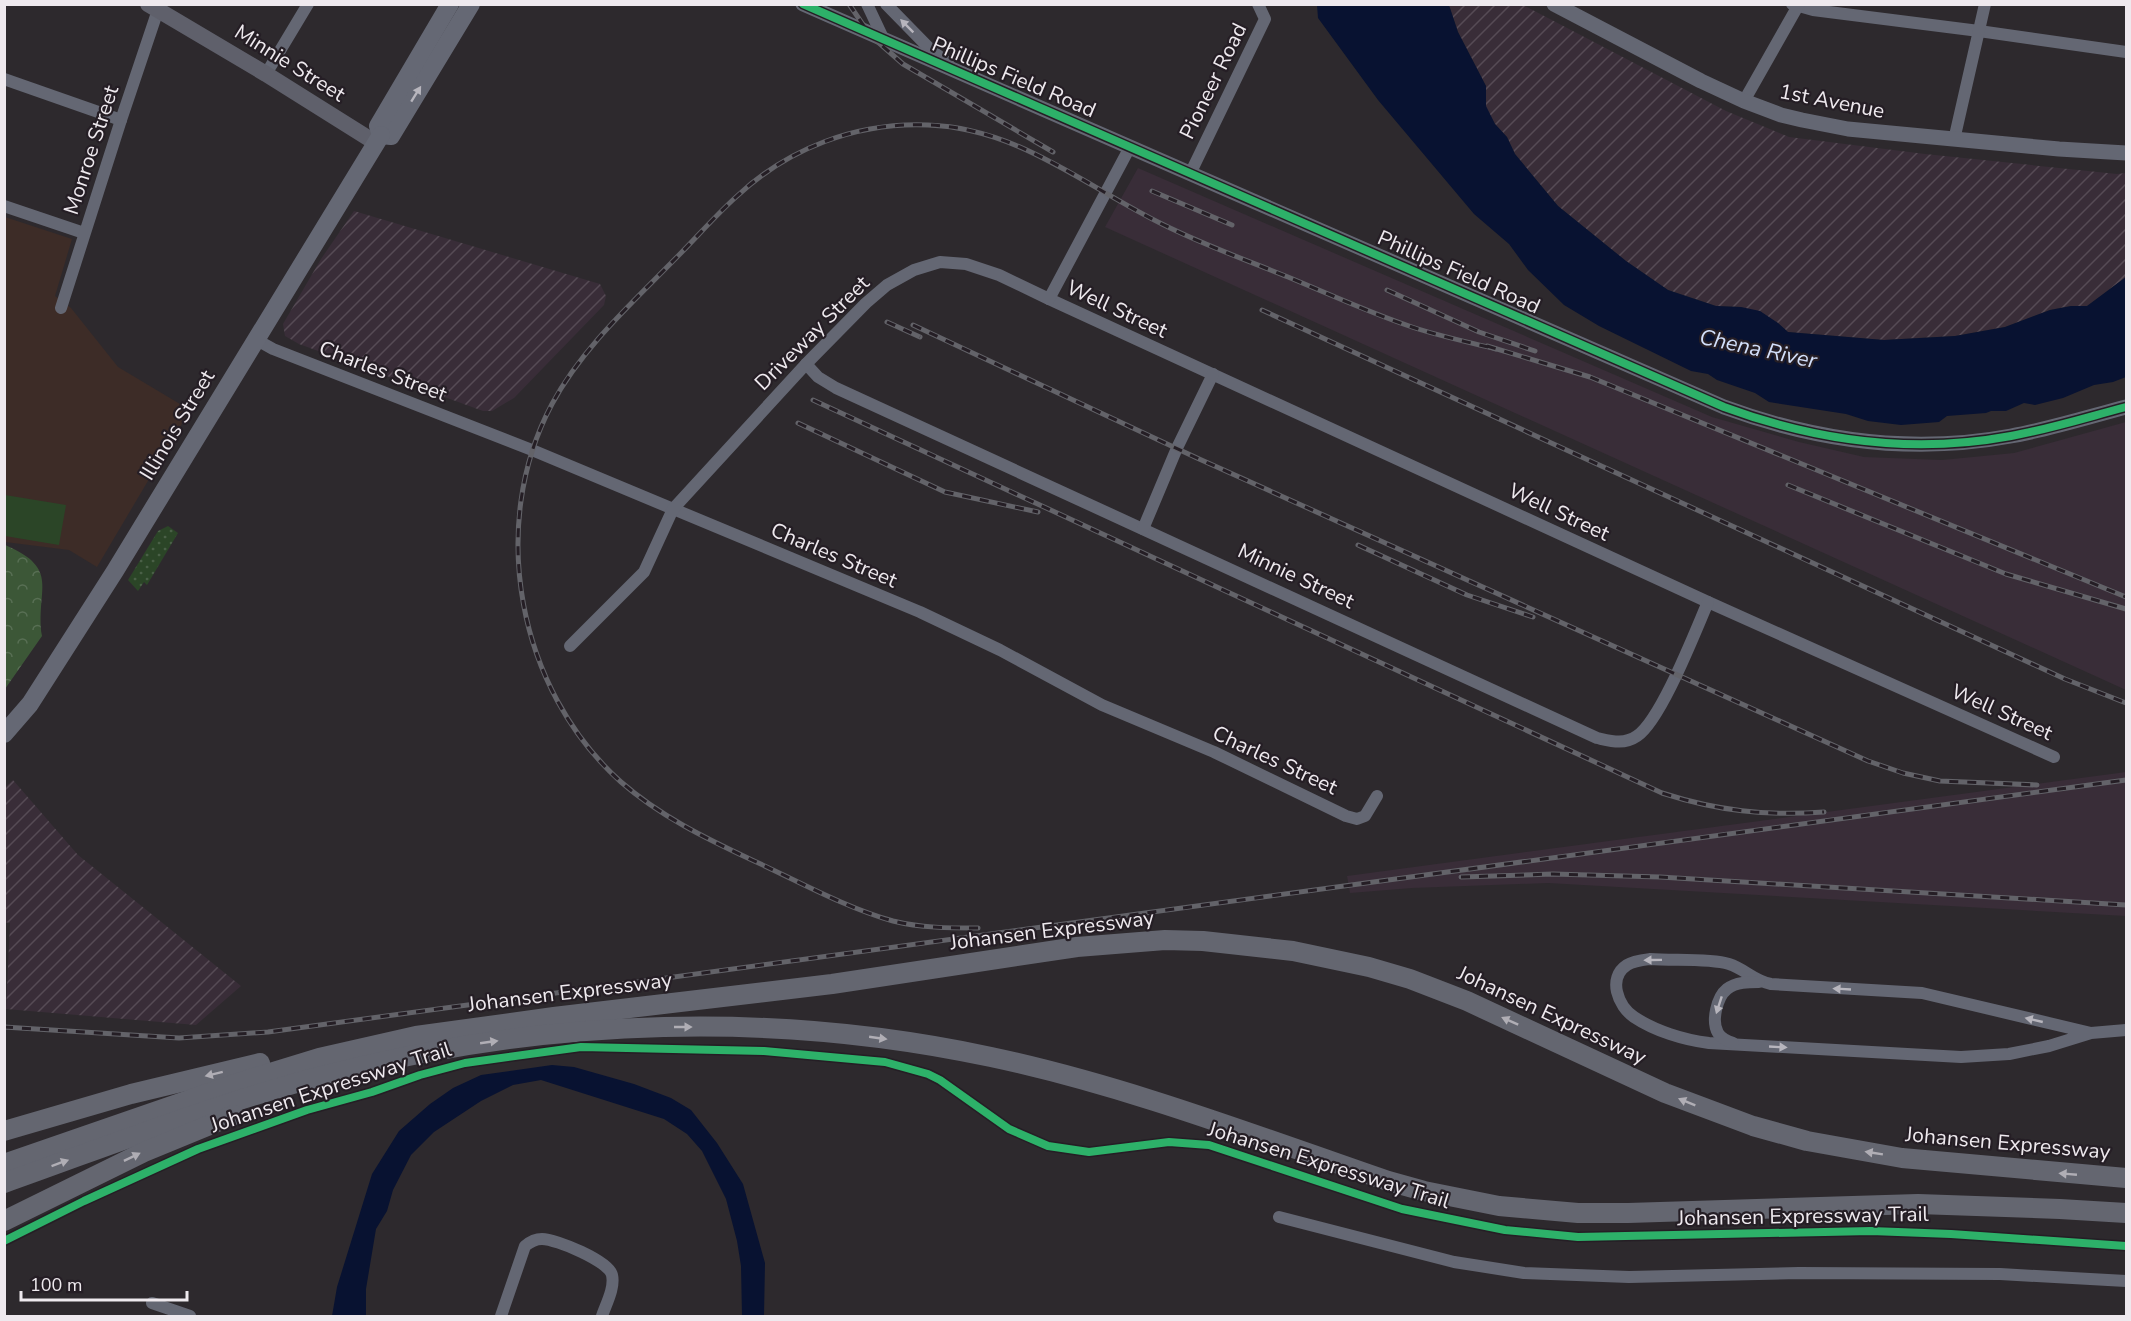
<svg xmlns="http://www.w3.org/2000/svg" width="2131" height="1321" viewBox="0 0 2131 1321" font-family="'Nunito Sans',sans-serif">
<defs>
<pattern id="industrial-furrows" width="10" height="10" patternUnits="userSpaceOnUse" patternTransform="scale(1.5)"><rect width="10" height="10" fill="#392d38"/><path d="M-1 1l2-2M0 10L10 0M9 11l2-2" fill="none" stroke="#564b55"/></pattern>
<pattern id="green-dots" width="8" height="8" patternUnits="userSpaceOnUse" patternTransform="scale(1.5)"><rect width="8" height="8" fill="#2b4527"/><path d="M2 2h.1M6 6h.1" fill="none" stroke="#4a6047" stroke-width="1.8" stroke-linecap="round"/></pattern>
<pattern id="forest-crowns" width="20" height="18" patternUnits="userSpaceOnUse" patternTransform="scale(1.5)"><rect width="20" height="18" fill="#3c5737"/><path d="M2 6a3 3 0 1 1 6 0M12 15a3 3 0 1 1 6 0" fill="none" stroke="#586f54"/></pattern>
</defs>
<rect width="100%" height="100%" fill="#2d292d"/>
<!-- commercial -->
<polygon fill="#3d2c27" points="5,217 72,239 55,296 71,308 118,367 190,410 97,567 69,550 5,542"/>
<!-- industrial -->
<g fill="url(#industrial-furrows)">
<polygon points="1449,5 1523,5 1726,111 1789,137 1925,154 2117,174 2126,173 2126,277 2087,306 2071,306 2050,310 2005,327 1955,336 1884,340 1788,332 1778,323 1741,307 1716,306 1668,290 1626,261 1558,206 1515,154 1507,137 1495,124 1485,106 1486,86 1458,32"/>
<polygon points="354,211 600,284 606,296 604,305 514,398 492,411 483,411 299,344 285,336 283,324 321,259"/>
<polygon points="13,780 78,855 241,986 196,1025 6,1009 10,923 4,922 4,788"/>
</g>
<!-- built -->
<g fill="#392d38">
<polygon points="1138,168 1712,417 1799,442 1864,457 1942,460 2014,453 2126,422 2126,690 1105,227"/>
<polygon points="2126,772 2126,916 1548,883 1412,888 1350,893 1347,876"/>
</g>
<!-- green -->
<polygon fill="url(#green-dots)" points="168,526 178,533 147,585 144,582 138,591 128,580 158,531"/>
<!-- forest -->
<path fill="url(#forest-crowns)" d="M5 545C62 569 35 590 42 636L5 689Z"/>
<!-- pitch -->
<polygon fill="#2b4527" points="5,495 66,505 59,545 5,536"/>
<!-- water -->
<g fill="#081231">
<polygon points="1317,5 1449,5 1458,32 1486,86 1486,106 1495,124 1507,137 1515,154 1558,206 1626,261 1668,290 1716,306 1741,307 1760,311 1778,323 1788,332 1884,340 1955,336 2005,327 2050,310 2071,306 2087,306 2126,277 2126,377 2113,382 2094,385 2063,398 2035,405 2024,403 2006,411 1991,411 1986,413 1947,416 1939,422 1901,425 1868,421 1846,414 1769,402 1755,393 1717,380 1708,374 1691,371 1599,326 1564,305 1528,270 1509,244 1474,214 1378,100 1318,18"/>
<polygon points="552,1065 574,1067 634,1084 671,1098 691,1110 717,1143 743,1184 765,1263 764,1316 742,1316 741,1266 737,1241 726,1199 702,1151 687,1134 664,1119 541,1080 513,1085 481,1101 434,1132 411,1155 393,1190 387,1211 376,1229 366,1289 366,1316 332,1316 337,1287 372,1174 399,1131 430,1104 453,1088 481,1075"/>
</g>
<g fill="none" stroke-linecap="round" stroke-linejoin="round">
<!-- minor -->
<g stroke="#646773" stroke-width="12">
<polyline points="867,4 884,40"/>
<polyline points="886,4 931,50 948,63"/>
<polyline points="1792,4 1813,10 1979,31 2126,52"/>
<polyline points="266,74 308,4"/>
<polyline points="4,79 121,120"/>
<polyline points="1744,101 1799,4"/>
<polyline points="1954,140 1985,4"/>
<polyline points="1190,174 1265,19 1258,4"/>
<polyline points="4,206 84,233"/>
<polyline points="1049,299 1708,602 2054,757"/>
<polyline points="61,308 121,120 160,4"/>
<polyline points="255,339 273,349 532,450 920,612 1000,650 1102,705 1214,752 1346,816 1357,819 1365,816 1377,796"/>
<path d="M806 364 818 377 836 388 1597 738C1611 741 1624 745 1637 736 1661 720 1695 632 1708 602"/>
<polyline points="1143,529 1177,448 1213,374"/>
<polyline points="570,646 644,572 673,509 806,364 866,303 887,285 914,270 940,262 966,264 999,275 1049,299 1130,147"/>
<path d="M2091 1033 1922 993 1771 984C1754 981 1745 969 1729 964 1708 958 1672 961 1650 959 1642 960 1633 961 1627 965 1607 978 1618 1006 1634 1017 1655 1031 1684 1040 1709 1043L1961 1057 2009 1054 2049 1046 2091 1033 2126 1030"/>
<path d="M1733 1043C1727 1041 1721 1038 1718 1033 1711 1021 1717 997 1727 989 1736 982 1749 982 1759 982"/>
<polyline points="1279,1217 1454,1262 1524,1273 1629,1277 1799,1273 2000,1274 2126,1281"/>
<polyline points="152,1303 190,1316"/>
<path d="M501 1316 525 1246C531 1241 535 1239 542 1239 556 1239 609 1261 612 1275 615 1288 606 1304 602 1316"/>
</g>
<!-- tertiary -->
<g stroke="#646773" stroke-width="15">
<path d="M803 4 1724 407C1816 441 1914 454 2011 436 2050 429 2088 417 2126 407"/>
<polyline points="1554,4 1701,81 1744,101 1781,115 1802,120 1848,129 2059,149 2126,153"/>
</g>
<!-- secondary -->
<polyline stroke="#5f606b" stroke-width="16" points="148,4 266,74 376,143"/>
<!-- primary -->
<g stroke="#656874" stroke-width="18">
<polyline points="381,135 391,136 471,4"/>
<polyline points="381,135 378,126 450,4"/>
<polyline points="4,734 30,704 115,571 381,135"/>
</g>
<!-- trunk -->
<g stroke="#646670" stroke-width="20">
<polyline points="4,1131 131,1094 260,1063"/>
<polyline points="4,1164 247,1080 319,1058 416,1036 554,1017 832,984 1077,947 1165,940 1203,941 1293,951 1369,967 1410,979 1467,1001 1665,1093 1753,1126 1807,1141 1902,1158 2126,1178"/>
<path d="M4 1183C114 1144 224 1100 338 1072 551 1018 776 1011 991 1057 1127 1086 1257 1136 1388 1181L1424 1191 1499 1206 1578 1213H1628L1918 1204 2060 1209 2126 1213"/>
<polyline points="4,1221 144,1152 234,1115"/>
</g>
<defs>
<g id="rail">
<polyline points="849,4 870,35 903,64 1053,152"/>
<polyline points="1152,191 1232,225"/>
<polyline points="1387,290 1479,332 1535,351"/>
<polyline points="1262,310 2065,679 2126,703"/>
<polyline points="887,322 920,337"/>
<polyline points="913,325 1197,458 1868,761 1903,773 1940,781 2037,785"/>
<polyline points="1487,346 1590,377 2126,597"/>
<path d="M813 400 1662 793C1718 811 1765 816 1824 812"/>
<polyline points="798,423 945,492 1038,512"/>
<polyline points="1788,485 2006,574 2126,609"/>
<polyline points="1358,545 1467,595 1533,617"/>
<polyline points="1461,877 1553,874 1660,877 2126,905"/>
<path d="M978 928C950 928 921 928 893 921 846 908 796 880 752 860 705 838 660 816 621 782 518 690 487 526 552 404 582 348 632 303 676 258 696 238 715 216 736 197 788 148 857 122 928 125 1019 128 1086 187 1164 225 1204 245 1246 260 1288 277 1329 294 1370 313 1412 327 1439 336 1468 342 1496 349"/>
<polyline points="4,1027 179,1038 268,1032 2126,780"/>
</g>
</defs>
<!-- rail casing -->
<use href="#rail" stroke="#636369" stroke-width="5"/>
<!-- rail -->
<use href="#rail" stroke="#251e25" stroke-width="3" stroke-dasharray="9" stroke-linecap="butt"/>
<defs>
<g id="cycleway">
<path d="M803 4 1724 407C1816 441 1914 454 2011 436 2050 429 2088 417 2126 407"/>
<polyline points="4,1241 84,1201 198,1149 307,1110 372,1092 420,1075 465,1063 581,1047 764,1051 885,1062 928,1074 940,1080 1009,1129 1048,1146 1089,1152 1169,1142 1209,1145 1402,1209 1505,1230 1578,1237 1871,1231 1951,1234 2126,1246"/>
</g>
</defs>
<!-- cycleway casing -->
<use href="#cycleway" stroke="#251e25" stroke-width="11"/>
<!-- cycleway -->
<use href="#cycleway" stroke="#2db169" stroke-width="8"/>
</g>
<!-- one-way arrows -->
<defs><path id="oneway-solid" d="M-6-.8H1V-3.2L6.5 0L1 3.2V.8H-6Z" transform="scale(1.5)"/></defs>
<g fill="#b7b5bd">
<use href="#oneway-solid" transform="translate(907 26) rotate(-135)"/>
<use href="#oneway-solid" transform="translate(416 94) rotate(-58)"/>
<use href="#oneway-solid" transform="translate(1653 960) rotate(179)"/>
<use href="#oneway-solid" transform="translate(1842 989) rotate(-177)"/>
<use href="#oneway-solid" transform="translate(1719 1005) rotate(108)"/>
<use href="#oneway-solid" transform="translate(2034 1020) rotate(-167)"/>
<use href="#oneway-solid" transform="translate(1778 1047) rotate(3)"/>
</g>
<g fill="#b0aeb5">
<use href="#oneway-solid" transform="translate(1510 1021) rotate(-156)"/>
<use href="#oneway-solid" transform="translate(683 1027)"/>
<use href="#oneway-solid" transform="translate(878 1038) rotate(8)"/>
<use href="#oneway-solid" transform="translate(489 1042) rotate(-8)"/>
<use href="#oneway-solid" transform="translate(214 1074) rotate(166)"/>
<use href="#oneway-solid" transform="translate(1687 1102) rotate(-158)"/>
<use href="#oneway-solid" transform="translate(1874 1153) rotate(-171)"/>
<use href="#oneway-solid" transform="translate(132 1157) rotate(-26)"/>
<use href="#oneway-solid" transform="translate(60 1163) rotate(-20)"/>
<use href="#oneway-solid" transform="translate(2068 1174) rotate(-175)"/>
</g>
<g text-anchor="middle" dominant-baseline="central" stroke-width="4.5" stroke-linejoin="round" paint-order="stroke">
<!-- street labels -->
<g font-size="21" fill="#eee9ee" stroke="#251e25">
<text transform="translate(290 63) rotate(32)">Minnie Street</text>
<text transform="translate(1014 77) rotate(23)">Phillips Field Road</text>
<text transform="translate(1213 81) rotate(-64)">Pioneer Road</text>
<text transform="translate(1832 101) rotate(11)">1st Avenue</text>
<text transform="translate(91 150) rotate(-72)">Monroe Street</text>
<text transform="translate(1459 272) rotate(24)">Phillips Field Road</text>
<text transform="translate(1117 309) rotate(25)">Well Street</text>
<text transform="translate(812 333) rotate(-45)">Driveway Street</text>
<text transform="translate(383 371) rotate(21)">Charles Street</text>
<text transform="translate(177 425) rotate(-59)">Illinois Street</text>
<text transform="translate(1559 512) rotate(25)">Well Street</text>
<text transform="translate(834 555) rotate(23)">Charles Street</text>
<text transform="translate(1296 576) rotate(25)">Minnie Street</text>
<text transform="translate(2002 712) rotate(24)">Well Street</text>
<text transform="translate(1275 760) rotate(25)">Charles Street</text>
<text transform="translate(1052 930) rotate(-7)">Johansen Expressway</text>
<text transform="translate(570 992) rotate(-7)">Johansen Expressway</text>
<text transform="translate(1552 1015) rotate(25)">Johansen Expressway</text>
<text transform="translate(331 1087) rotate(-18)">Johansen Expressway Trail</text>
<text transform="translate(2008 1143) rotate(5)">Johansen Expressway</text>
<text transform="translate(1329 1165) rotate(17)">Johansen Expressway Trail</text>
<text transform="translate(1803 1216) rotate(-1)">Johansen Expressway Trail</text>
</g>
<!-- water labels -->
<g font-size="22" font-style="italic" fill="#d2dffa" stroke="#251e25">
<text transform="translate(1758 349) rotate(12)">Chena River</text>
</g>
</g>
<!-- border -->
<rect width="2131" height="1321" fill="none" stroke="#eee9ee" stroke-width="12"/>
<!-- scale -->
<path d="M21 1291v9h166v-9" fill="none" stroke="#eee9ee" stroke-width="3"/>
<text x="30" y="1291" font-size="18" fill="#eee9ee" stroke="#251e25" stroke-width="4.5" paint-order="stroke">100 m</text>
</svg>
